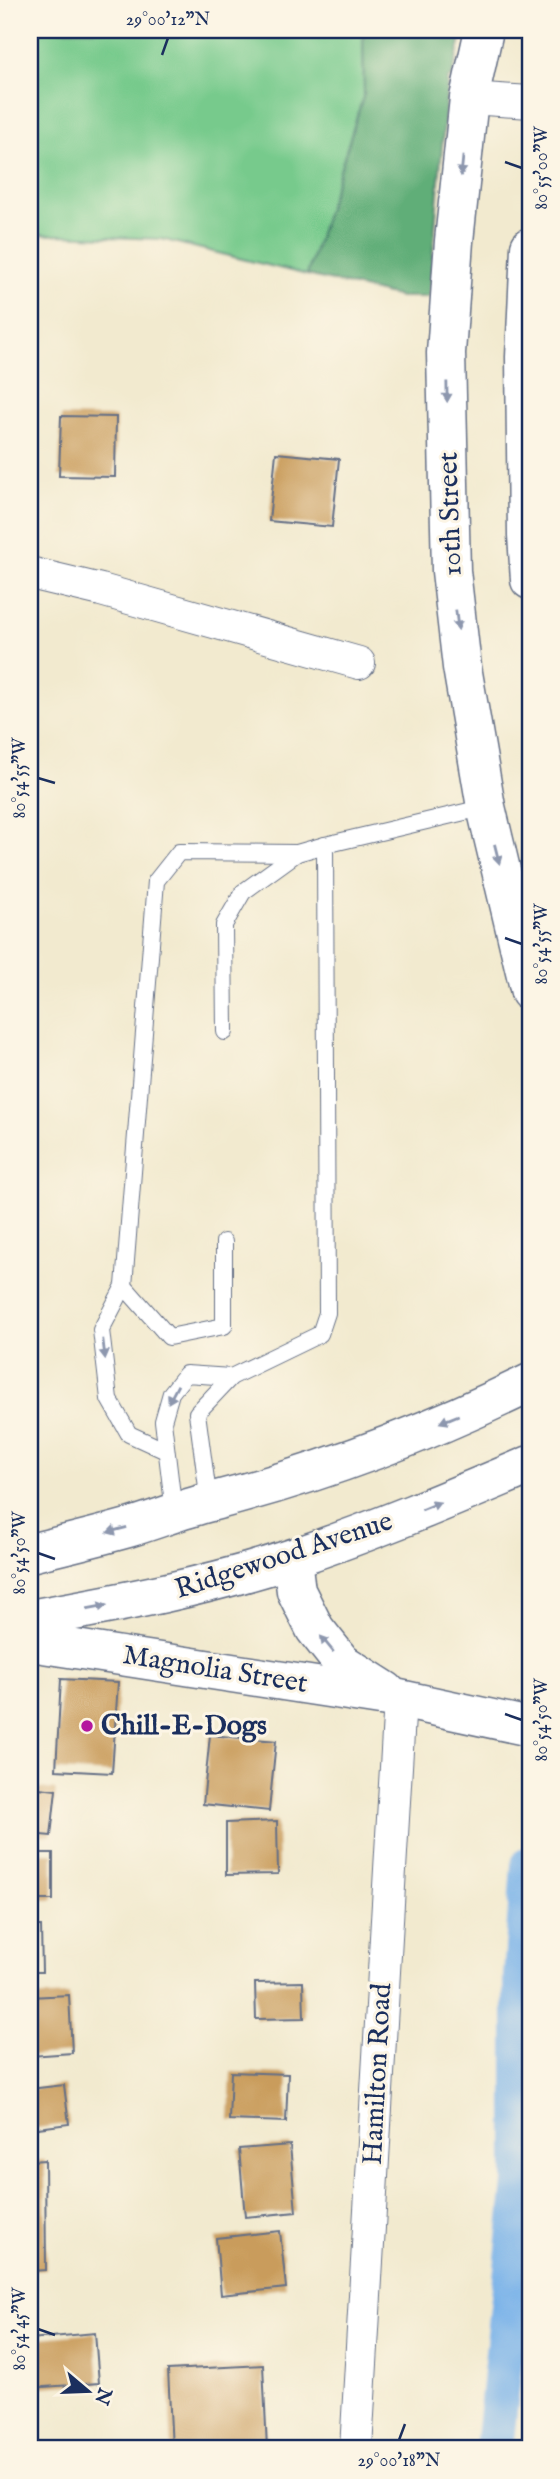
<svg xmlns="http://www.w3.org/2000/svg" width="560" height="2479" viewBox="0 0 560 2479" font-family="'IM FELL English',serif">
<rect width="100%" height="100%" fill="#fcf5e5"/>
<filter id="ink" filterUnits="userSpaceOnUse"><feTurbulence type="fractalNoise" baseFrequency=".0143" numOctaves="2"/><feDisplacementMap in="SourceGraphic" scale="14" xChannelSelector="R" yChannelSelector="G"/><feConvolveMatrix kernelMatrix="1 2 1 2 8 2 1 2 1" color-interpolation-filters="sRGB"/></filter>
<filter id="wash" filterUnits="userSpaceOnUse"><feTurbulence type="fractalNoise" baseFrequency=".00686" numOctaves="4" result="noise"/><feDisplacementMap in="SourceGraphic" scale="28" xChannelSelector="R" yChannelSelector="G"/><feGaussianBlur stdDeviation="1.57" result="paint"/><feColorMatrix in="noise" values="0 0 0 0 0 0 0 0 0 0 0 0 0 0 0 0 0 1.4 0 .05"/><feComposite in="paint" operator="in"/></filter>
<g filter="url(#wash)">
<rect width="100%" height="100%" fill="#f2eacf"/>
<!-- green -->
<polygon fill="#77ca8c" stroke="#497c75" stroke-width="2" points="30,30 363,30 364,94 307,275 161,239 30,234"/>
<!-- forest -->
<polygon fill="#61ae78" stroke="#3e6e6b" stroke-width="2" points="363,30 463,30 452,77 448,78 429,297 400,297 307,275 364,94"/>
<g fill="none" stroke-linecap="round" stroke-linejoin="round">
<!-- canal -->
<polyline stroke="#79b2e9" stroke-width="38" points="494,2449 522,2183 522,1977 530,1865"/>
</g>
<g id="blocks">
<!-- building -->
<g fill="#c99c5c">
<polygon points="61,416 116,417 115,477 59,476"/>
<polygon points="276,453 339,459 332,527 269,521"/>
<polygon points="61,1679 118,1682 112,1773 56,1770"/>
<polygon points="210,1735 276,1741 269,1811 203,1804"/>
<polygon points="30,1787 56,1790 51,1836 30,1834"/>
<polygon points="277,1821 278,1874 226,1875 226,1823"/>
<rect x="30" y="1853" width="23" height="47"/>
<polygon points="30,1926 41,1926 42,1972 30,1972"/>
<polygon points="303,1982 304,2018 256,2019 255,1983"/>
<polygon points="69,1995 72,2053 30,2056 30,1997"/>
<polygon points="231,2072 288,2074 286,2122 229,2120"/>
<polygon points="64,2085 69,2124 30,2129 30,2089"/>
<polygon points="290,2145 296,2212 245,2217 239,2149"/>
<polygon points="45,2160 46,2270 30,2271 30,2161"/>
<polygon points="280,2231 286,2288 221,2295 216,2238"/>
<polygon points="95,2333 99,2383 30,2388 30,2339"/>
<polygon points="263,2365 267,2449 172,2449 168,2370"/>
</g>
</g>
</g>
<g filter="url(#ink)">
<use href="#blocks" fill-opacity="0" stroke="#667086" stroke-width="2"/>
<g fill="none" stroke-linecap="round" stroke-linejoin="round">
<defs>
<g id="lane">
<polyline points="225,1032 224,925 243,892 297,853"/>
<polyline points="124,1286 169,1337 224,1326 224,1242"/>
<polyline points="166,1451 129,1434 109,1399 101,1330 124,1286 156,881 179,852 297,853 325,845"/>
<polyline points="209,1502 197,1413 231,1377 320,1334 327,1313 325,845 486,807"/>
<polyline points="174,1512 163,1421 171,1393 186,1374 231,1377"/>
</g>
<g id="street">
<polyline points="469,98 530,102"/>
<polyline points="30,573 101,590 359,663"/>
<polyline points="356,2449 400,1699"/>
</g>
<g id="secondary">
<polyline points="484,30 469,98 454,241 446,353 451,571 462,667 486,807 530,992"/>
<polyline points="530,247 525,357 527,535 530,580"/>
<polyline points="292,1559 296,1591 315,1629 342,1663 386,1691"/>
<polyline points="30,1642 400,1699 530,1727"/>
</g>
<g id="primary">
<path d="M30 1553C63 1545 96 1537 128 1528 155 1520 182 1509 210 1502 319 1474 428 1433 530 1383"/>
<path d="M30 1619C119 1603 207 1587 293 1558 374 1531 452 1498 530 1465"/>
</g>
</defs>
<!-- lane casing -->
<use href="#lane" stroke="#667086" stroke-width="18"/>
<!-- street casing -->
<use href="#street" stroke="#667086" stroke-width="34"/>
<!-- secondary casing -->
<use href="#secondary" stroke="#667086" stroke-width="41"/>
<!-- primary casing -->
<use href="#primary" stroke="#667086" stroke-width="41"/>
<!-- lane -->
<use href="#lane" stroke="#fff" stroke-width="16"/>
<!-- street -->
<use href="#street" stroke="#fff" stroke-width="32"/>
<!-- secondary -->
<use href="#secondary" stroke="#fff" stroke-width="38"/>
<!-- primary -->
<use href="#primary" stroke="#fff" stroke-width="38"/>
</g>
<!-- one-way arrows -->
<defs><path id="oneway-solid" d="M-6-.8H1V-3.2L6.5 0L1 3.2V.8H-6Z" transform="scale(1.75)"/></defs>
<g fill="#8d97ae">
<use href="#oneway-solid" transform="translate(462 166) rotate(96)"/>
<use href="#oneway-solid" transform="translate(447 392) rotate(89)"/>
<use href="#oneway-solid" transform="translate(457 620) rotate(83)"/>
<use href="#oneway-solid" transform="translate(497 854) rotate(76)"/>
<use href="#oneway-solid" transform="translate(104 1349) rotate(83)"/>
<use href="#oneway-solid" transform="translate(173 1394) rotate(118)"/>
<use href="#oneway-solid" transform="translate(449 1419) rotate(158)"/>
<use href="#oneway-solid" transform="translate(431 1506) rotate(-22)"/>
<use href="#oneway-solid" transform="translate(117 1530) rotate(165)"/>
<use href="#oneway-solid" transform="translate(97 1607) rotate(-10)"/>
<use href="#oneway-solid" transform="translate(327 1644) rotate(-129)"/>
</g>
</g>
<!-- ticks -->
<path fill="none" stroke="#1b2f5e" stroke-width="2.5" d="M162 55 168 38M505 162 522 168M38 778 55 783M505 938 522 944M38 1553 55 1559M505 1714 522 1720M38 2329 55 2335M399 2440 405 2424"/>
<!-- markers -->
<circle fill="#b5179e" stroke="#fcf5e5" stroke-width="2.5" cx="87" cy="1726" r="7"/>
<g text-anchor="middle" dominant-baseline="central" stroke-width="6" stroke-linejoin="round" paint-order="stroke">
<!-- street labels -->
<g font-size="28" fill="#1b2f5e" stroke="#fcf5e5">
<text transform="translate(451 514) rotate(-92)">10th Street</text>
<text transform="translate(284 1556) rotate(-18)">Ridgewood Avenue</text>
<text transform="translate(215 1670) rotate(9)">Magnolia Street</text>
<text transform="translate(378 2074) rotate(-87)">Hamilton Road</text>
</g>
<!-- poi labels -->
<g font-size="28" font-weight="bold" fill="#1b2f5e" stroke="#fcf5e5" text-anchor="start">
<text x="101" y="1726">Chill-E-Dogs</text>
</g>
</g>
<!-- margin -->
<rect width="560" height="2479" fill="none" stroke="#fcf5e5" stroke-width="77"/>
<!-- north arrow -->
<g transform="translate(88 2391) rotate(109)" stroke="#fcf5e5" stroke-width="5" paint-order="stroke">
<path d="M0-5L12 26L0 18L-12 26Z" fill="#1b2f5e"/>
<text y="-10" font-size="19" font-weight="bold" text-anchor="middle" fill="#1b2f5e">N</text>
</g>
<rect x="38" y="38" width="484" height="2402" fill="none" stroke="#1b2f5e" stroke-width="2.5"/>
<g font-size="18" text-anchor="middle" fill="#1b2f5e">
<text x="168" y="25">29°00'12"N</text>
<text transform="translate(541 168) rotate(-90)" y="6">80°55'00"W</text>
<text transform="translate(19 778) rotate(-90)" y="6">80°54'55"W</text>
<text transform="translate(541 944) rotate(-90)" y="6">80°54'55"W</text>
<text transform="translate(19 1553) rotate(-90)" y="6">80°54'50"W</text>
<text transform="translate(541 1720) rotate(-90)" y="6">80°54'50"W</text>
<text transform="translate(19 2329) rotate(-90)" y="6">80°54'45"W</text>
<text x="399" y="2466">29°00'18"N</text>
</g>
</svg>
